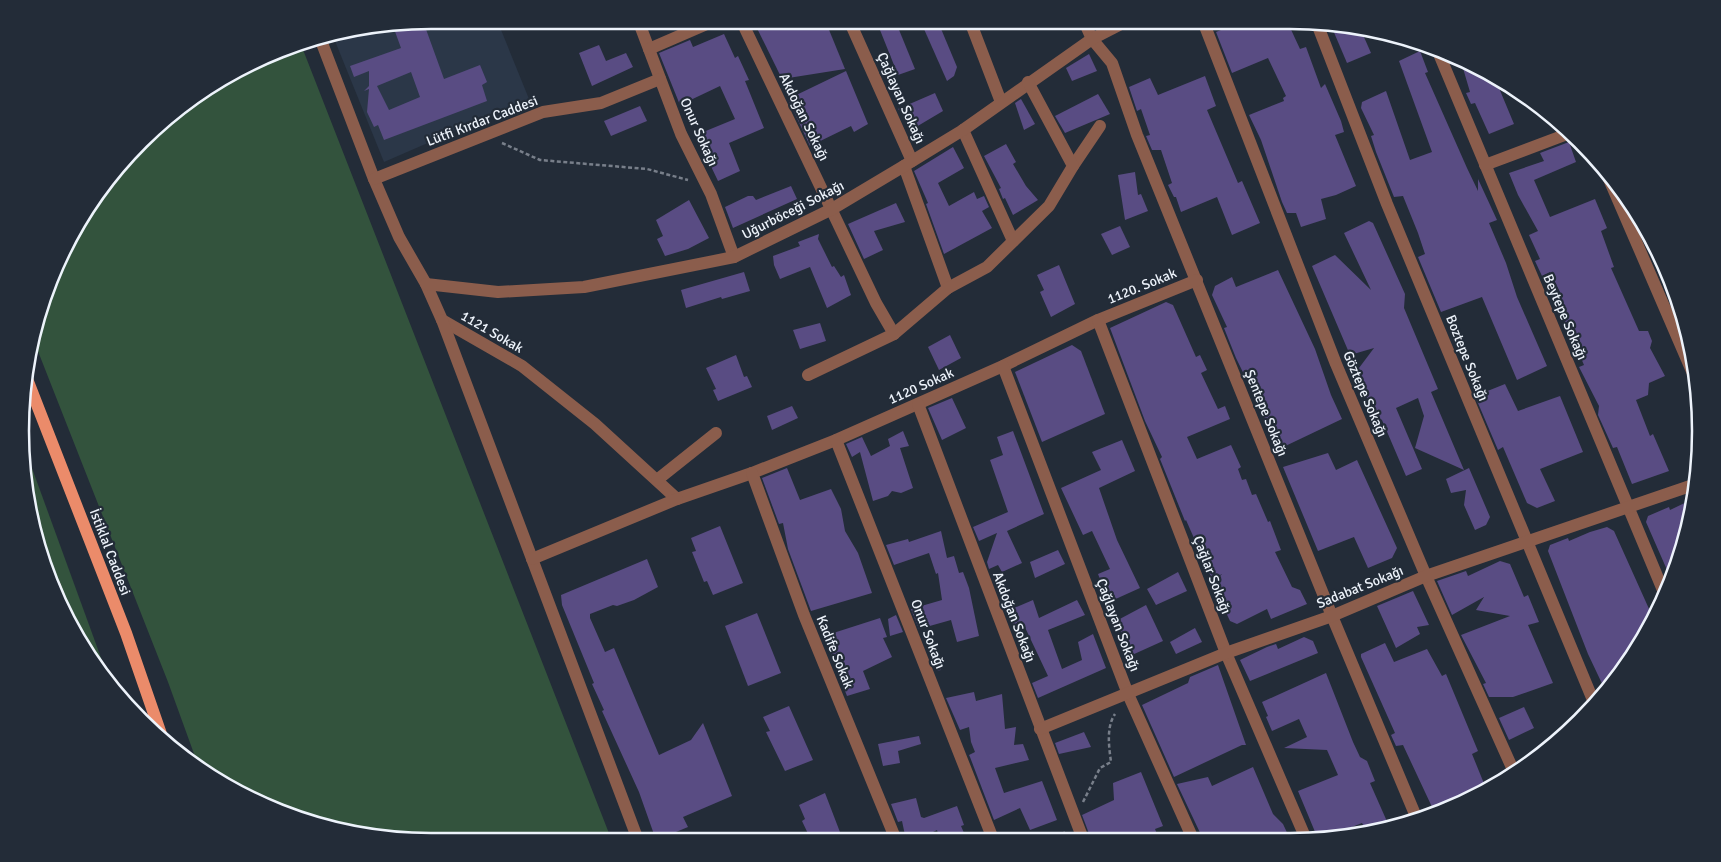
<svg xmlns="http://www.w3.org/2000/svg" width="1721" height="862" viewBox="0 0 1721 862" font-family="Signika,sans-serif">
<rect width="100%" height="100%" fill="#232c38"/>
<!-- built -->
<polygon fill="#2b3748" points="431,20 497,20 529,99 384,162 333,36"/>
<!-- green -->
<g fill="#33533d">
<polygon points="300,42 612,841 404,841 325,828 249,800 197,762 168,682 32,336 51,273 89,203 181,105"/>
<polygon points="25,449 108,677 63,613 23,484"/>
</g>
<!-- building -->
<g fill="#594c83" fill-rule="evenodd">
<polygon points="753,20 825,20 845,69 782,79"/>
<polygon points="876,20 895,20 915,69 898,75"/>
<path d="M423 21 444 79 480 65 487 82 482 85 487 101 384 140 378 125 374 127 367 112 369 89 364 91 369 86V71L354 77 350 66 401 48 393 26ZM411 72 420 97 389 110 377 86Z"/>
<polygon points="1243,21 1287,21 1300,49 1306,47 1321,88 1325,84 1341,121 1344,132 1335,135 1356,186 1336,195 1321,199 1326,219 1301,227 1296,213 1287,213 1282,202 1261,140 1249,115 1284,101 1283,98 1286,96 1268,58 1232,73 1216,32"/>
<polygon points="1330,23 1360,28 1371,53 1347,63"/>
<polygon points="939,24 957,67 954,76 947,81 924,29"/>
<polygon points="724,34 735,58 738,56 749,80 745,81 764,128 729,143 740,171 718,181 696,135 735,119 720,86 680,105 659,53 690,40 693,47"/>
<polygon points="599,45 606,61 626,53 633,67 592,86 579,53"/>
<polygon points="1420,51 1428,72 1425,73 1467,168 1478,191 1478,179 1497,220 1489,223 1506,263 1517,297 1547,366 1517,380 1482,297 1441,312 1418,257 1425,254 1418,233 1403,196 1394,197 1376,152 1371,136 1374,135 1361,108 1362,102 1386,91 1410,160 1432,152 1399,61"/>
<polygon points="1089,54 1097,71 1072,81 1066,68"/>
<polygon points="1460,58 1494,76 1514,124 1489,134 1475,103 1471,104 1466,93 1470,92"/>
<polygon points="846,71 868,124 854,132 851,126 810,146 788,99"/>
<polygon points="1205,76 1216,106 1207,110 1238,183 1242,181 1260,223 1232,235 1217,197 1181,212 1176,197 1174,197 1168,185 1172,183 1161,150 1152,150 1146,136 1150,135 1141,109 1137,111 1129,87 1150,78 1158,95"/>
<polygon points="935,93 943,111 911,130 904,114 898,109"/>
<polygon points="1098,94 1110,114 1065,133 1055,116"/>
<polygon points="1021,99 1035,124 1024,130 1015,103"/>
<polygon points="640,106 647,121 611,136 604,121"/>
<polygon points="1569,142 1576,162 1534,180 1550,217 1595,199 1607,228 1601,231 1614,267 1611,268 1639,331 1648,331 1652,341 1650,348 1665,376 1649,383 1648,395 1636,400 1650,436 1653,434 1669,471 1632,484 1617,447 1613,448 1598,415 1599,406 1579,367 1584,365 1555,299 1562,296 1550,272 1542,276 1535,261 1540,259 1529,235 1538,231 1518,195 1509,173 1544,161 1540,153"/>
<polygon points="1006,144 1016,162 1013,164 1026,186 1038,200 1013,215 1005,198 1003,199 999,189 1001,188 984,156"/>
<polygon points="953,147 964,168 938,183 949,206 974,192 977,199 984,196 989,207 982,211 992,228 944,254 926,204 928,203 914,171"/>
<polygon points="1135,172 1138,195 1141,194 1148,211 1125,220 1118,175"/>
<polygon points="791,186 797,199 733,228 725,207 748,196 753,196 756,200"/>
<polygon points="689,200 709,238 688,249 665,256 657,239 663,236 656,220"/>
<polygon points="896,203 905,222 874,231 883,250 864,259 848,224"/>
<polygon points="1369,221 1373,223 1405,294 1404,308 1438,389 1431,392 1464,470 1415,448 1424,416 1418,398 1396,408 1422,469 1406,476 1382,420 1373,413 1356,372 1374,348 1350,355 1312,266 1335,255 1371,290 1344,233"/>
<polygon points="1120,226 1130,247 1112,255 1101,234"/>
<polygon points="819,234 818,239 832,267 834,266 841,277 844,275 851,295 827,308 810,267 780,279 774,265 773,256 800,246 798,242"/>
<polygon points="1059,265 1075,304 1051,317 1040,292 1044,290 1037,275"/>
<polygon points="1278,270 1315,349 1331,395 1342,419 1277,450 1254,395 1236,358 1224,328 1227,327 1212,295 1215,286 1232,277 1236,287"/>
<polygon points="744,272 750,291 722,299 721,297 686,308 681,290"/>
<polygon points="1673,284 1681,307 1674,309 1664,287"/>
<polygon points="1166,302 1173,305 1196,357 1200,355 1207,370 1201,373 1218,409 1225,406 1230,419 1187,437 1197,459 1231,445 1241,467 1238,469 1242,480 1246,479 1252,495 1256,494 1268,522 1270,521 1281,550 1275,552 1292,587 1300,590 1307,604 1271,619 1267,609 1237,624 1230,621 1214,587 1213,583 1222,574 1212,579 1186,520 1185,521 1160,459 1162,457 1145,421 1110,328"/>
<polygon points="820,323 826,341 800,349 793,330"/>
<polygon points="950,335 961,358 939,370 928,347"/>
<polygon points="1072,345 1081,351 1105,414 1042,442 1015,372"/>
<polygon points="736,355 744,377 747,376 752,387 718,401 713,390 716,389 706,368"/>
<polygon points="1505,384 1518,411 1560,396 1583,452 1540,469 1555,501 1537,508 1527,503 1503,447 1498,450 1475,396"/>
<polygon points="952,398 966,428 942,440 928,408"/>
<polygon points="792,406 798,418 772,430 767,416"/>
<polygon points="903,431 909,446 900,448 913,488 901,493 892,491 888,496 873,501 860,452 852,457 846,444 862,437 871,456 890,446 888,439"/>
<polygon points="1013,431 1044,514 1007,531 1022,563 1002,572 998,565 989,569 987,562 997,533 979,541 973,527 1008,512 990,460 1003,455 997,437"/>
<polygon points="1122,440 1135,471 1099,488 1117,540 1140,588 1109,602 1098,574 1110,569 1109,567 1092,531 1083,535 1061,488 1101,470 1092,452"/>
<polygon points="1328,453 1336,470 1357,460 1397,548 1392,558 1368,568 1354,537 1318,551 1283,467"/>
<polygon points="787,468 800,500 831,489 841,509 845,531 858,553 872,593 811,611 788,549 783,523 779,524 762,478"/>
<polygon points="1469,468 1490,517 1486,525 1475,530 1464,505 1466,490 1451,493 1446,479"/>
<polygon points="1693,499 1687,537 1671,579 1646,522 1648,516 1669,507 1670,510"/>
<polygon points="720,526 743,583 713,595 707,581 704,582 692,552 696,551 691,538"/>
<polygon points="1607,527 1614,531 1654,620 1606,692 1588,654 1548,551 1550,545 1568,538 1569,541 1590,532"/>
<polygon points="941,531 947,558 954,556 959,573 963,572 969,588 979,636 957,642 951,620 919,629 911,609 942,600 938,573 936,574 929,553 894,565 886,545 908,539 909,542"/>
<polygon points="1058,550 1065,564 1035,578 1030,562"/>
<polygon points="647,559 658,587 634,600 617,606 613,605 590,614 590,618 605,652 614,648 659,755 691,740 703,723 732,796 683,817 688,827 676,832 680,840 656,840 639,792 602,711 604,710 592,684 594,683 562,605 561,595"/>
<polygon points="1500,561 1510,564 1524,597 1528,595 1539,622 1528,625 1553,683 1513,697 1489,697 1483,684 1486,683 1461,635 1510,616 1476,610 1484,597 1452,615 1437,581 1466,571 1468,576"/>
<polygon points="1178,572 1187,591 1156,605 1147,589"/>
<polygon points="1413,591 1429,625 1417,627 1420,634 1396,648 1377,606"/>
<polygon points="1033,600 1039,618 1077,600 1085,615 1048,630 1062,669 1082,660 1078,642 1093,634 1106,668 1038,698 1032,683 1048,676 1022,621 1013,625 1007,611"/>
<polygon points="1146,605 1163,641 1132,655 1116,621"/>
<polygon points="757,613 781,673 748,686 725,626"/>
<polygon points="896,615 903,632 890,636 888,619"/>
<polygon points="880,618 887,637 883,638 892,657 863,671 870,689 847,696 824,636"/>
<polygon points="1195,628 1202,642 1176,654 1170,642"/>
<polygon points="1304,637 1313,641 1318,653 1250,681 1240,660 1267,647 1276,644 1278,649"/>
<polygon points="1385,643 1394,662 1427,649 1442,676 1446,674 1478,751 1472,754 1485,786 1432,807 1403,745 1396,746 1391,735 1395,733 1361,657 1361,654"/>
<polygon points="936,654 941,670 936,671 930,656"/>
<polygon points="1218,665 1246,745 1242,745 1174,777 1142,705 1188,683 1190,677"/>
<polygon points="1326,673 1353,742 1360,757 1367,761 1375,781 1370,783 1389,826 1367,832 1362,823 1324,838 1318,839 1298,791 1338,775 1327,750 1284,748 1307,737 1299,719 1272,731 1266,717 1268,716 1262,702"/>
<polygon points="974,692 976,701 1002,694 1005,729 1016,727 1014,745 1023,744 1029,760 995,768 1004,793 1042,781 1057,820 1030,830 1020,808 994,820 970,757 969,755 975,752 971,742 969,727 960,730 946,698"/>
<polygon points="789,706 813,760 785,771 766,732 770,731 763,717"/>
<polygon points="1524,707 1534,728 1509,740 1499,718"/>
<polygon points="1084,732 1091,747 1059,754 1055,743"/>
<polygon points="919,736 921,744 898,751 900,763 883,766 878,744"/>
<polygon points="1253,767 1273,814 1283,824 1290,839 1203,839 1177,784 1208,777 1212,786"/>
<polygon points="1141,772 1163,826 1155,829 1159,839 1091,839 1082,815 1114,800 1113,783"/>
<polygon points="825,793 843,840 811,840 802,821 805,819 799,805"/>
<polygon points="916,798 921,817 924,818 957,806 964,825 961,826 967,840 940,840 937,830 921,838 906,840 902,821 898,822 891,804"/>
</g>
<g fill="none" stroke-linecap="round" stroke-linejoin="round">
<!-- path -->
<g stroke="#787f8a" stroke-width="2.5" stroke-dasharray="4 2.5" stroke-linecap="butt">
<polyline points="502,143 540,160 647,169 688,180"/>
<path d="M1083 802 1100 768 1111 762C1109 747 1106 727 1115 714"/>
<polyline points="1060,839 1065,832"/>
</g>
<!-- minor -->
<g stroke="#8b5d4c" stroke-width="12">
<polyline points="638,20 681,134 711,194 734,257"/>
<polyline points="741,20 876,303 894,334"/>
<polyline points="849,20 912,161"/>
<polyline points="970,21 1001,102"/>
<polyline points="1084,21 1092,39 1112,63 1137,135 1332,616 1417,819"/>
<polyline points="1203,21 1336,364 1426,576 1514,772"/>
<polyline points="1316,21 1387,204 1595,705"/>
<polyline points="320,38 374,179 399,237 426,284 442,320 522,366 595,424 677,499 752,473 836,440 1003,366 1098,320 1197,280"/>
<polyline points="649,49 716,20"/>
<polyline points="1437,49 1665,595"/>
<polyline points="963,130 1013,241"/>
<polyline points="1485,165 1570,133"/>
<polyline points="1603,165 1698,385"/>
<polyline points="904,166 948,288"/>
<polyline points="1073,166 1100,126"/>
<polyline points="374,179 543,112 601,103 660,79"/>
<polyline points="426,284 498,292 584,287 734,257 832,209 904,166 963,130 1092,39 1127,21"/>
<polyline points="442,320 638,840"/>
<polyline points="1098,320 1226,653 1306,839"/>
<polyline points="1003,366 1128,694 1193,839"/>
<polyline points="808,375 894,334 948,288 987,267 1049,206 1073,166 1028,82"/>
<polyline points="918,404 1083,839"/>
<polyline points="836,440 993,839"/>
<polyline points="752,473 804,615 896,840"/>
<polyline points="657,480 716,433"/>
<polyline points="532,559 677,499"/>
<polyline points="54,584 69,622"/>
<polyline points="1040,729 1226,653 1332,616 1426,576 1696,484"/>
</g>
<!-- major -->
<polyline stroke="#eb8b6a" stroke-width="12" points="27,379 126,633 162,737"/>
</g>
<g text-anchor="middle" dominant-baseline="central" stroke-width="4.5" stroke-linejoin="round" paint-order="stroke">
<!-- street labels -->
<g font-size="14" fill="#edf3fb" stroke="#232c38">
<text transform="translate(901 98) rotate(66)">Çağlayan Sokağı</text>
<text transform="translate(804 117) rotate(64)">Akdoğan Sokağı</text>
<text transform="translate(482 121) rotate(-21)">Lütfi Kırdar Caddesi</text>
<text transform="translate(699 132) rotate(66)">Onur Sokağı</text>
<text transform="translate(793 210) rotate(-27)">Uğurböceği Sokağı</text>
<text transform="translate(1142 286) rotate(-22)">1120. Sokak</text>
<text transform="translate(1565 317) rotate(67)">Beytepe Sokağı</text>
<text transform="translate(492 332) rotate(30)">1121 Sokak</text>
<text transform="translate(1467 358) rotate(68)">Boztepe Sokağı</text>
<text transform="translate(921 386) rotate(-24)">1120 Sokak</text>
<text transform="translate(1365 394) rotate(67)">Göztepe Sokağı</text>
<text transform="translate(1266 413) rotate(68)">Şentepe Sokağı</text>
<text transform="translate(110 552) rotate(69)">İstiklal Caddesi</text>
<text transform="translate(1212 575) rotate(69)">Çağlar Sokağı</text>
<text transform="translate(1360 587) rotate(-22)">Sadabat Sokağı</text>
<text transform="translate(1014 617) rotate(69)">Akdoğan Sokağı</text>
<text transform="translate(1118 625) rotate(69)">Çağlayan Sokağı</text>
<text transform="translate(928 634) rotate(69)">Onur Sokağı</text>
<text transform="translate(835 652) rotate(68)">Kadife Sokak</text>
</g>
</g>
<!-- crop -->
<path d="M0 0H1721V862H0ZM431 29H1290A402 402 0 0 1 1692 431V431A402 402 0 0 1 1290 833H431A402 402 0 0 1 29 431V431A402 402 0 0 1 431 29Z" fill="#232c38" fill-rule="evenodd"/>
<path fill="none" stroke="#edf3fb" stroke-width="2.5" d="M431 29H1290A402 402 0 0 1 1692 431V431A402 402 0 0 1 1290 833H431A402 402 0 0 1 29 431V431A402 402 0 0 1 431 29Z"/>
</svg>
